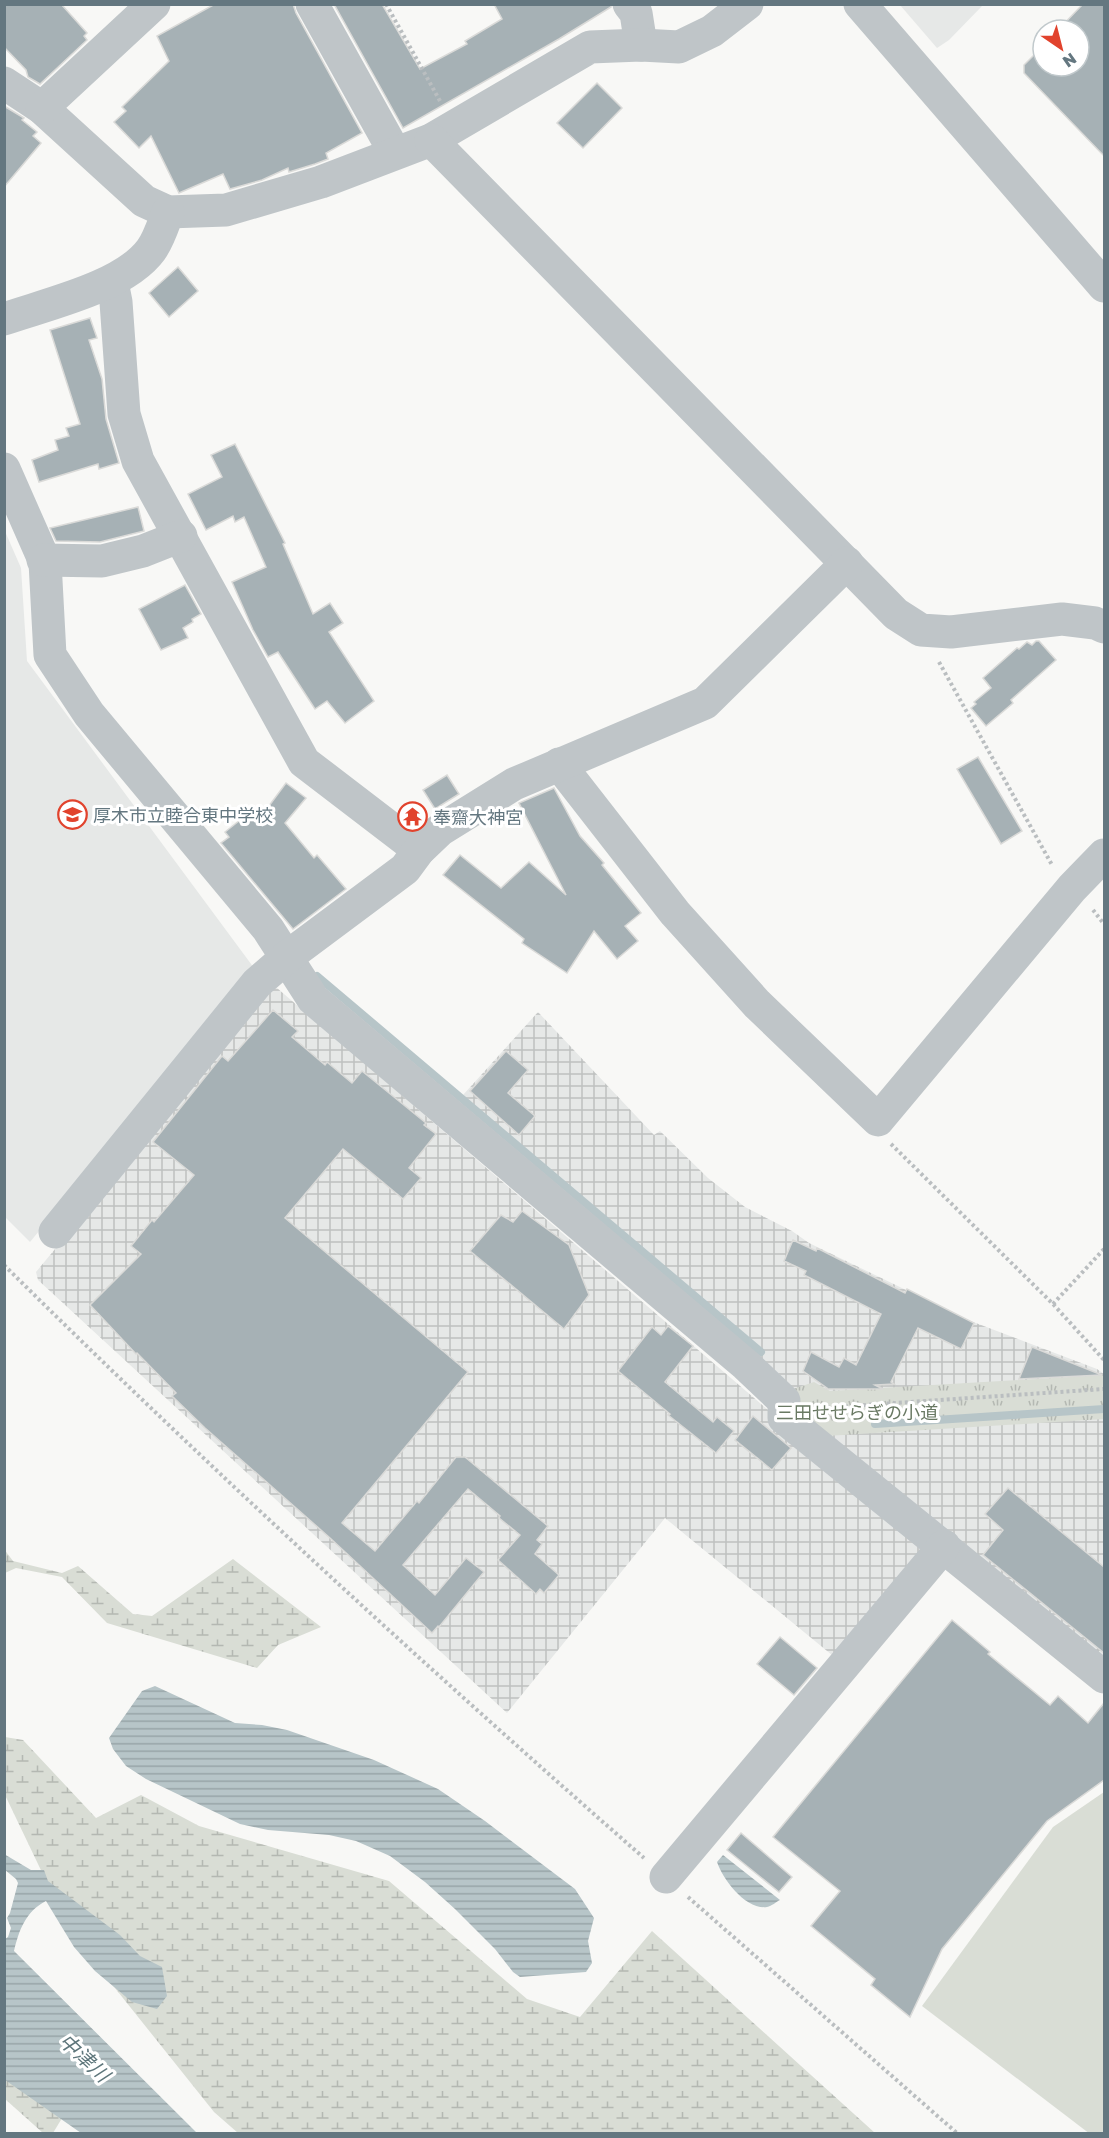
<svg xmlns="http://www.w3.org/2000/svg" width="1109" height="2138" viewBox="0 0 1109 2138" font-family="'Golos Text','Noto Sans JP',sans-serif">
<defs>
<pattern id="industrial-grid" width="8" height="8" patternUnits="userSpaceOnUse" patternTransform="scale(1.5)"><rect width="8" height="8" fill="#e6e8e7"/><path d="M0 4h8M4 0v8" fill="none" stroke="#bec1c0"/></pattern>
<pattern id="wetland-marsh" width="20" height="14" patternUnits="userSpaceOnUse" patternTransform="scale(1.5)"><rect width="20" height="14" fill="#d9ddd5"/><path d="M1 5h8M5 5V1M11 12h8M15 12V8" fill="none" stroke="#b4b8b2"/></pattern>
<pattern id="park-tufts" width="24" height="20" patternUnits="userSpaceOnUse" patternTransform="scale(1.5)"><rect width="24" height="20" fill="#d9ddd5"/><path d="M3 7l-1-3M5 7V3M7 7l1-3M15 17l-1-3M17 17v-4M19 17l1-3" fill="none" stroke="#b4b8b2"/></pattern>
<pattern id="water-rules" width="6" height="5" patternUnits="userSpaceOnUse" patternTransform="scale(1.5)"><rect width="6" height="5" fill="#b7c5c8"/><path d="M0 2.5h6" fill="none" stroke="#98a5a8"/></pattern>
</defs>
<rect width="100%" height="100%" fill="#f8f8f6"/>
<!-- built -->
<g fill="#e6e8e7">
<polygon points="900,5 983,5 949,40 937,48"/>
<polygon points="4,529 21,568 27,661 254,968 30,1242 4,1216"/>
</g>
<!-- industrial -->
<g fill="url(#industrial-grid)">
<polygon points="277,988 923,1543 925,1558 838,1660 665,1518 507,1713 38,1280 36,1272 269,990"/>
<polygon points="538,1012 654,1135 660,1131 708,1178 745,1207 792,1231 809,1243 968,1320 1097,1369 1104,1374 1104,1663 818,1427 780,1375 463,1095"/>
</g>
<!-- green -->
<polygon fill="#d9ddd5" points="1104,1792 1104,2133 1090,2134 922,2006 1053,1827"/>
<!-- wetland -->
<g fill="url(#wetland-marsh)">
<polygon points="4,1549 13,1561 62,1573 78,1566 133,1614 152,1616 233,1559 321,1627 278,1645 257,1668 107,1623 62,1577 16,1568 5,1573"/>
<polygon points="5,1737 23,1740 96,1818 141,1795 199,1826 389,1881 527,1999 580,2017 652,1931 875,2133 238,2133 214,2112 71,1933 5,1795"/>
<polygon points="4,2019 70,2105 53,2133 43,2133 5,2099"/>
</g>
<!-- park -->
<polygon fill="url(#park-tufts)" points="1104,1375 1104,1419 826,1436 807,1417 787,1391 814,1382 830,1391"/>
<!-- water -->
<g fill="url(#water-rules)">
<polygon points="155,1686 235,1723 262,1725 287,1730 374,1760 438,1789 485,1821 575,1889 594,1918 588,1941 592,1963 586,1972 520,1977 513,1972 495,1949 455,1909 425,1882 390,1856 356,1841 329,1835 268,1830 240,1824 146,1779 126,1766 113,1749 109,1738 142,1691"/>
<path d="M4 1854 31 1870H44L48 1881 120 1935 140 1956 162 1967 167 1996 157 2009 132 2002 95 1971 74 1947 46 1901C26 1911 19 1930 14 1951L197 2133H81L5 2080V1939L8 1937 11 1928 7 1918 10 1913 18 1883 16 1879 5 1870Z"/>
<path d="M723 1855 780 1900C776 1902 772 1906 767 1907 746 1910 723 1880 717 1862Z"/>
</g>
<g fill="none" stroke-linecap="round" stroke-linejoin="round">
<!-- stream -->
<g stroke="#b7c5c8" stroke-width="8">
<polyline points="317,976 761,1352"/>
<polyline points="875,1424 1104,1409"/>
</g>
</g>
<!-- building -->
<g fill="#a6b1b5" stroke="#dadad8" stroke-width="1.5">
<polygon points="4,4 61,4 87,33 84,36 87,40 40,84 28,77 26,70 4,47"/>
<polygon points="215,4 293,4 296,13 362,133 326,153 328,159 315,164 289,172 288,168 262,180 230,189 223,174 179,193 151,136 139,148 114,122 126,111 122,107 169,61 157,36"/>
<polygon points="334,4 382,4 420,69 467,44 465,41 502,19 494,4 611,4 611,7 559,39 403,128"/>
<polygon points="1083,4 1104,4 1104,156 1024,73 1024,65 1043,46 1043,66 1079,66 1079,30 1058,30"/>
<polygon points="597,83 622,108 583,148 557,123"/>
<polygon points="4,106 24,118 22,120 37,132 33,136 41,143 4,187"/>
<polygon points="178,267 198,291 169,317 149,293"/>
<polygon points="90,318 97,338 89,340 102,379 106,419 119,463 99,469 98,464 39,482 32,460 58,450 55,440 69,436 66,428 80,424 50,330"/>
<polygon points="235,444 285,543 283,544 313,614 330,603 343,623 329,632 374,701 345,723 327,701 315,709 278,652 268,657 253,630 232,582 266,567 244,517 235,522 233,516 206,530 188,494 222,477 211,455"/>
<polygon points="138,507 144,531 100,542 56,541 50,528"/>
<polygon points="185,585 201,614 192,619 193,622 183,628 188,638 161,650 139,609"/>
<polygon points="1036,641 1039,641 1056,660 1011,700 1013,703 986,726 971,708 976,704 974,702 991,688 983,678 1017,648 1019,649 1027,642 1032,645"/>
<polygon points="978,757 1022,831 1001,844 957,769"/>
<polygon points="447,775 459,794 435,809 423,790"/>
<polygon points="286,783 306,798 285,823 314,858 317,855 346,889 293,929 221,843 229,837 225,832 249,813 257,822"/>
<polygon points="554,788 580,836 604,863 602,865 641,913 625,926 638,941 617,959 594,931 567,973 522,943 524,939 443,875 460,855 501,888 529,862 566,895 519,803"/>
<polygon points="273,1010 298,1031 292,1037 325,1065 327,1062 352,1083 362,1071 426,1123 424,1125 436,1134 409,1168 421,1178 403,1199 343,1149 285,1218 468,1372 342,1523 375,1551 417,1501 419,1503 456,1457 465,1457 548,1526 537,1540 542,1544 535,1554 559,1575 544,1593 540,1589 536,1594 498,1560 520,1535 499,1518 500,1516 468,1489 403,1565 435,1595 466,1558 484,1572 439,1627 438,1626 432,1633 330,1538 205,1428 172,1396 176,1393 137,1353 136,1354 90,1305 141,1254 131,1246 152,1220 154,1222 194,1175 153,1142 222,1056 228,1061"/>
<polygon points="506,1051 528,1070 508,1093 535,1116 519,1135 470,1091"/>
<polygon points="522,1211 569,1245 589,1295 564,1329 470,1251 501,1215 513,1222"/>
<polygon points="793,1240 816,1251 817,1248 905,1293 907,1289 974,1323 961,1349 918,1328 891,1382 894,1384 875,1385 883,1389 826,1389 827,1388 803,1371 811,1352 839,1367 844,1358 856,1365 881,1314 804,1275 806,1271 784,1261"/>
<polygon points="668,1326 693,1346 665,1382 713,1422 717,1417 734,1431 716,1453 668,1415 670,1414 618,1371 652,1327 661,1335"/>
<polygon points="1032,1347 1102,1375 1019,1379"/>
<polygon points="753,1416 791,1448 772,1470 735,1440"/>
<polygon points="1008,1488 1104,1567 1104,1653 983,1555 1003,1530 985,1514"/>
<polygon points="952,1620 990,1652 988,1654 1050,1705 1058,1696 1088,1723 1104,1703 1104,1780 1047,1821 942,1949 910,2017 871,1985 875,1979 811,1926 840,1891 773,1837"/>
<polygon points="780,1637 817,1668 794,1695 757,1664"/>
<polygon points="741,1833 792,1877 779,1892 727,1850"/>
</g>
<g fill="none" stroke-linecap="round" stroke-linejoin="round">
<!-- path -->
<g stroke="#babec0" stroke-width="4" stroke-dasharray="3 3" stroke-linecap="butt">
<polyline points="386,4 440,101"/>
<polyline points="939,662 1052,865"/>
<polyline points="1093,910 1104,924"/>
<polyline points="891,1144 1053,1304 1104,1360"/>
<path d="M4 1265C211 1470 426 1667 644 1858"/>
<polyline points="1053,1304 1104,1249"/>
<polyline points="821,1408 1104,1389"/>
<polyline points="688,1897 958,2134"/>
</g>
<!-- minor -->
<g stroke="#bfc5c8" stroke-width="33">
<polyline points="312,4 395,153"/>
<polyline points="629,4 636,13 641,45"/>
<polyline points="860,4 1104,286"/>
<polyline points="4,83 42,108 144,201 168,212 226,210 321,182 431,140 590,47 641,45 679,47 712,31 747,4"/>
<polyline points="42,108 154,4"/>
<polyline points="431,140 896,614 921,630 951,632 1062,619 1095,623 1104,627"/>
<polyline points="112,282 116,302 124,414 138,461 304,762 419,850"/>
<path d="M4 319C47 304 124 287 151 250 159 239 163 225 168 212"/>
<polyline points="4,469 45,562 50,655 89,714 268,929 313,999 746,1365 784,1401 784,1418 1104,1677"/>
<polyline points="43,560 102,561 143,551 181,536"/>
<polyline points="559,764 675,913 757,1004 878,1120 1072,888 1104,855"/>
<polyline points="55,1232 257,983 287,957 405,869 419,850 440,830 514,784 705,703 847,563"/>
<polyline points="666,1877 944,1546"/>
</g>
</g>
<!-- icons -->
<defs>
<symbol id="school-ring" viewBox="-11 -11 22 22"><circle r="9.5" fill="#fff" stroke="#e1432d" stroke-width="1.5"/><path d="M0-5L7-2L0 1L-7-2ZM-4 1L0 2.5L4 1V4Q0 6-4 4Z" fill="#e1432d"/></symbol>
<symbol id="temple-ring" viewBox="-11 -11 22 22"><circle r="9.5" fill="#fff" stroke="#e1432d" stroke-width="1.5"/><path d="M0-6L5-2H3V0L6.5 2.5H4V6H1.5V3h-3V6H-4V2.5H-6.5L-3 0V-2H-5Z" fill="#e1432d"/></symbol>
</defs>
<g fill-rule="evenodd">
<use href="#school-ring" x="56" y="798" width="33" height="33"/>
<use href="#temple-ring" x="396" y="800" width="33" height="33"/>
</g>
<g text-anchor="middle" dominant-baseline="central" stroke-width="6" stroke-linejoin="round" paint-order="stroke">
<!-- poi labels -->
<g font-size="18" fill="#647780" stroke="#fff" text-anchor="start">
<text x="93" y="815">厚木市立睦合東中学校</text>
<text x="433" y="817">奉齋大神宮</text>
</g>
<!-- park labels -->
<g font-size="18" fill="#697963" stroke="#fff">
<text x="857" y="1412">三田せせらぎの小道</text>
</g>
<!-- water labels -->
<g font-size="20" font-style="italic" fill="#5e767b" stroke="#fff">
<text transform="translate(85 2057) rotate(43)">中津川</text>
</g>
</g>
<!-- border -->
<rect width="1109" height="2138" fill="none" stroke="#647780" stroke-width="12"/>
<!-- north arrow -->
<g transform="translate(1061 48) rotate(145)"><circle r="28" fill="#ffffff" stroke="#c1c9cc" stroke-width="1.5"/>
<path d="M0-4.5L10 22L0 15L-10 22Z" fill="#e1432d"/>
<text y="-9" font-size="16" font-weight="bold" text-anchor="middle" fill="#647780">N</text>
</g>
</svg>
